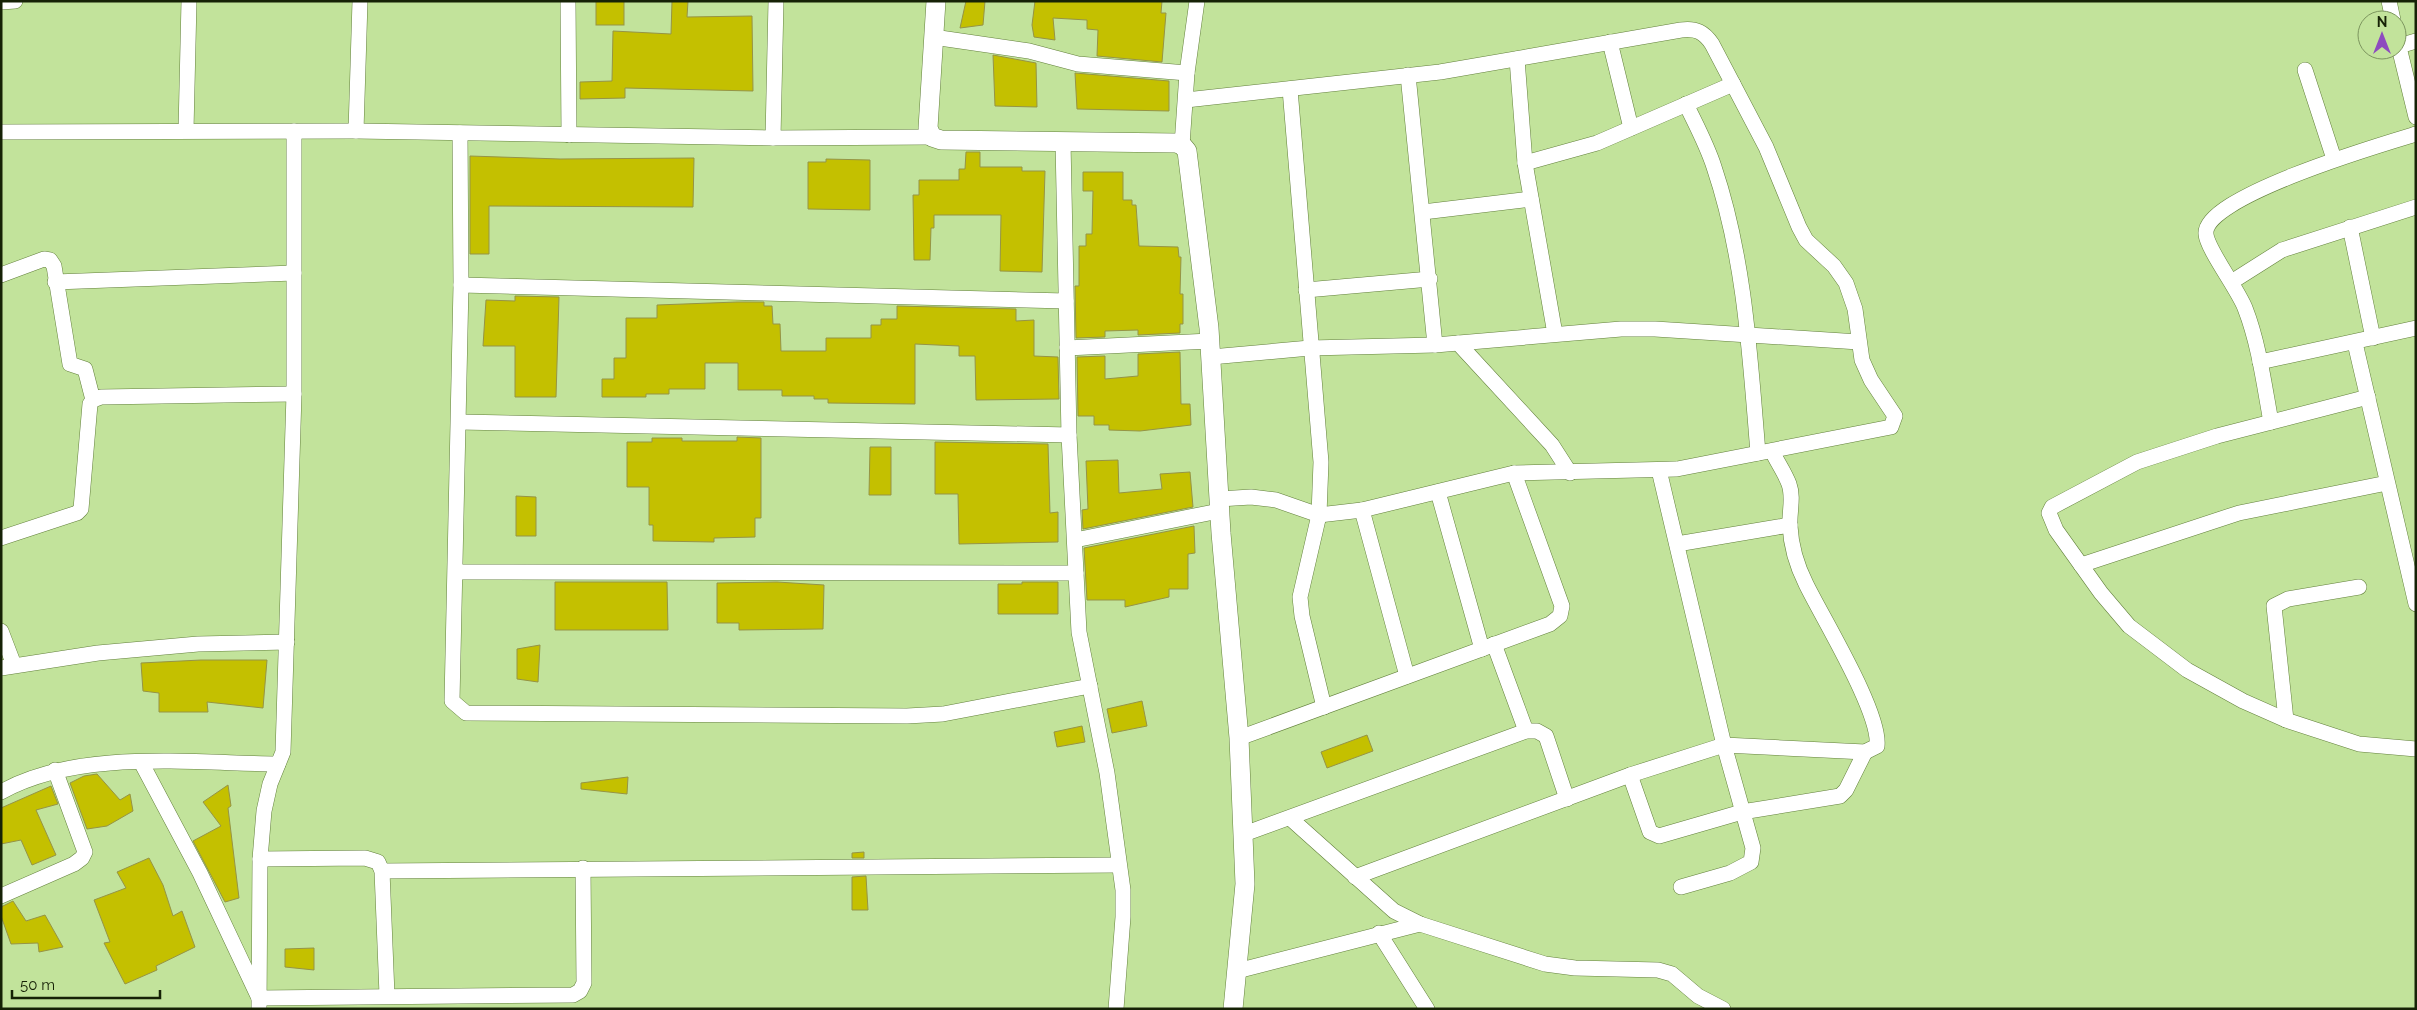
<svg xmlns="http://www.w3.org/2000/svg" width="2417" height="1010" viewBox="0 0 2417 1010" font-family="Raleway,sans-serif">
<rect width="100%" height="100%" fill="#c2e39b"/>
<!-- building -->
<g fill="#c4c000" stroke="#959446">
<rect x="596" y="1" width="28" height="24"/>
<polygon points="672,1 688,1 687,17 752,16 753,91 625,88 625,98 580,99 580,82 612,81 613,31 671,34"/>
<polygon points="966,1 985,1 983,25 960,28"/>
<polygon points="1035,1 1162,1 1161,13 1166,13 1162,62 1097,56 1098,30 1087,29 1087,20 1053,18 1055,40 1034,37 1032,25"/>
<polygon points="993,55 1036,63 1037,107 995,106"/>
<polygon points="1075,73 1169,81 1169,111 1077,109"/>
<polygon points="966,152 980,152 980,167 1022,167 1022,171 1045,171 1042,272 1000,271 1001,215 934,215 934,228 931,228 930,260 914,260 913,195 919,195 919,180 959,180 959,169 965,169"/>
<polygon points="470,156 560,159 694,158 693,207 489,206 489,254 470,254"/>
<polygon points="826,159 870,160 870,210 808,209 808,162 826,162"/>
<polygon points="1083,172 1123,172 1123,200 1132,200 1132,205 1136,205 1139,246 1178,247 1179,257 1181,257 1180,294 1183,294 1183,324 1180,324 1180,333 1138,335 1138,330 1105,331 1105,337 1076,338 1075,286 1079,286 1079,246 1086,246 1086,234 1092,234 1093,191 1083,191"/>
<polygon points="515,296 559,297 556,397 515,397 515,346 483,346 486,300 515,301"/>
<polygon points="737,302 764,302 764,306 772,306 773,324 780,324 781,351 826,351 826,338 871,338 871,325 881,325 881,319 897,319 897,306 1016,309 1016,321 1034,320 1034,356 1058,357 1059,399 976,400 975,356 959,356 959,346 915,344 915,404 828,403 828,399 814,399 814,396 782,396 782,390 738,390 738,363 705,363 705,389 669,389 669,394 646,394 646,397 602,397 602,379 614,379 614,358 626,358 626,318 657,318 657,305"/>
<polygon points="1180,352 1181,404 1190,404 1191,425 1140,431 1109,430 1109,425 1094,425 1094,416 1078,416 1077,357 1105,356 1105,379 1138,376 1138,354"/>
<polygon points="737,437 761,438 761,518 755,518 755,537 714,538 714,542 653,541 653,525 649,525 649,487 627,487 627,442 652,442 652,438 682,438 682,441 737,441"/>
<polygon points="935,442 1048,444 1050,513 1058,512 1058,542 959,544 958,494 935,494"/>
<polygon points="870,447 891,447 891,495 869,495"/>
<polygon points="1118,460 1119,493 1162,489 1160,474 1190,472 1193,507 1083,529 1082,510 1088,509 1086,461"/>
<polygon points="516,496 536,497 536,536 516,536"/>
<polygon points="1194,526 1195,553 1188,554 1188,589 1169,589 1169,597 1125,607 1125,600 1087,600 1084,548"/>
<polygon points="555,582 667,582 668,630 555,630"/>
<polygon points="777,582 824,585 823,629 739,630 739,623 717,623 717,583"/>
<polygon points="1022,582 1058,582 1058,614 998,614 998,584 1022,584"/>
<polygon points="540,645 538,682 517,679 517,649"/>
<polygon points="201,660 267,660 263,708 207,702 208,712 159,712 159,693 143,691 141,663"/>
<polygon points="1142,701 1147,726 1112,733 1107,709"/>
<polygon points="1082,726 1085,742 1057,747 1054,732"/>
<polygon points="1367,735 1373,751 1327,768 1321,752"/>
<polygon points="97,774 120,800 130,794 133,811 107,826 87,829 70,783 84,776"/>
<polygon points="628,777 627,794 581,789 581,783"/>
<polygon points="228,785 231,806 228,808 239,898 225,902 193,841 221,826 203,802"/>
<polygon points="51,786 58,804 36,810 56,855 32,865 21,840 1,844 1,808"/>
<polygon points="864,852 864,858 852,858 852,853"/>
<polygon points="149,858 163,885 173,916 182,911 195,947 156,966 157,970 125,984 104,943 110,942 94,900 126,888 117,872"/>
<polygon points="866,876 868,910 852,910 852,877"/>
<polygon points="13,901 26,921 45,915 63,947 39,952 38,943 11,944 1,916 1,907"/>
<polygon points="314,948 314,970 285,967 285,949"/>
</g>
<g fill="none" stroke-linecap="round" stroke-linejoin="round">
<defs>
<g id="minor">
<polyline points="568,1 569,135"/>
<polyline points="2389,1 2393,20"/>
<polyline points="1,2 15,1"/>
<polyline points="933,37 1029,51 1078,64 1187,73"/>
<polyline points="2397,39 2416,117"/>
<polyline points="1610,42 1631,128"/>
<polyline points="2399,46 2416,41"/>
<polyline points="1517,59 1525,163 1555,334"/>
<polyline points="2305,70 2334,159"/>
<polyline points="1408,75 1435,345"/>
<polyline points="1290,89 1321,462 1319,515 1300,597 1302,616 1324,707"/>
<path d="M1186 100 1440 72 1681 30C1696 28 1704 32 1712 44L1766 147 1799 227 1806 240 1834 266 1846 283 1855 309 1862 360 1871 380 1895 416 1891 427 1677 469 1514 473 1362 510 1319 515 1276 500 1251 497 1219 499"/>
<path d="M1686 104C1696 125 1707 145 1714 167 1745 259 1750 357 1758 453"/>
<polyline points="186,130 189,1"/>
<polyline points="356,131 360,1"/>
<polyline points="1,132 356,131 773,138 932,137"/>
<polyline points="460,133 461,285 452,701 466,713 907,716 943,714 1090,686"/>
<polyline points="773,138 776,1"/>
<polyline points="1063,142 1069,435 1079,632 1107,773 1123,890 1123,917 1116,1009"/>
<polyline points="1182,145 1187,73 1197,1"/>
<polyline points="1525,163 1597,143 1733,84"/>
<polyline points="1423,212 1531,199"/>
<polyline points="2350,227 2373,338"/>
<polyline points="1,275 44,259 50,260 54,266 70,364 85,369 93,400"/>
<polyline points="2233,281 2282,250 2416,207"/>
<polyline points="55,282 294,273"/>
<polyline points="461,285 1066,301"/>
<polyline points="1306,290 1430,279"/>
<polyline points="1458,343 1552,445 1570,473"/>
<polyline points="2355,343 2416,604"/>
<polyline points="1067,348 1210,341"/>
<polyline points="1211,357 1310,348 1435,345 1621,329 1655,329 1859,342"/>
<polyline points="2260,362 2416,328"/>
<polyline points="2368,397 2217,436 2137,462 2052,507 2049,513 2056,530 2101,593 2129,626 2187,670 2243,701 2286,720 2359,744 2416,749"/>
<polyline points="459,422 1069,435"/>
<path d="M2271 422C2264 384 2259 344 2245 308 2237 288 2207 249 2206 234 2202 197 2383 144 2416 134"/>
<polyline points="1659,470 1724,745 1753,848 1751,862 1730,873 1681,887"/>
<polyline points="1438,492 1482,649"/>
<polyline points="1362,510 1407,676"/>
<polyline points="1,538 77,513 81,509 90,404 93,400 101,397 294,394"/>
<polyline points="1075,540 1219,511"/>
<polyline points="1677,544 1790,525"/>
<polyline points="2081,565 2239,513 2387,483"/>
<polyline points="456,572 1076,573"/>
<polyline points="1,631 14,665"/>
<polyline points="1494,644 1526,731"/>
<polyline points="1,668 98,653 198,644 287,642"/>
<polyline points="2286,720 2274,606 2288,599 2359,587"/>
<polyline points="1239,738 1550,624 1560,616 1562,606 1514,473"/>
<polyline points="141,762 200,873 259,998 573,995 580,991 584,983 583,868"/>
<polyline points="1630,775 1650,832 1659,836 1742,812 1840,796 1846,790 1865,752"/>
<path d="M1 792C77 749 192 763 278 764"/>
<polyline points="1290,818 1394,911 1420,924 1545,964 1575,968 1658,970 1672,974 1698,996 1723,1009"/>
<polyline points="1244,834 1526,731 1537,731 1546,736 1567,799"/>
<polyline points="260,859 365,858 378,862 382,871 387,995"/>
<polyline points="382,871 1119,865"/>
<path d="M1355 877 1630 775 1724 745 1865 752 1877 746C1881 713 1823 619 1806 584 1797 566 1791 546 1790 526 1789 512 1794 498 1789 484 1785 473 1777 462 1772 451"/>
<polyline points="1,896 74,864 82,858 85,852 55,770"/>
<polyline points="1379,933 1427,1009"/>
<polyline points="1237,971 1420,924"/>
<polyline points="259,1009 260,859 264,811 270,784 283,752 294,394 294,131"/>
</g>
<polyline id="tertiary" points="936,1 928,128 932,137 941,140 1176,143 1182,145 1187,151 1209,328 1221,533 1239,738 1245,884 1233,1009"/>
</defs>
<!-- minor casing -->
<use href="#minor" stroke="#63803c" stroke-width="16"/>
<!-- tertiary casing -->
<use href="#tertiary" stroke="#63803c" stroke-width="20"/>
<!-- minor -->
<use href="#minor" stroke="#fff" stroke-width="15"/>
<!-- tertiary -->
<use href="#tertiary" stroke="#fff" stroke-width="19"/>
</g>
<!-- border -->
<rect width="2417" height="1010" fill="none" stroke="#162206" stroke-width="5"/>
<!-- north arrow -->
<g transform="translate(2382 35)"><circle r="24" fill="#c2e39b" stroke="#7d965f"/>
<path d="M0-4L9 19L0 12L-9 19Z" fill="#8e4bbf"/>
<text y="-8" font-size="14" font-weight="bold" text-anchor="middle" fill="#162206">N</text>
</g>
<!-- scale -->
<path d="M12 990v8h148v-8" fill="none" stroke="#162206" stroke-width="2.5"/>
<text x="20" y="990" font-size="15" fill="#162206" stroke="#c2e39b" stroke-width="4" paint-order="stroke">50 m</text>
</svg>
